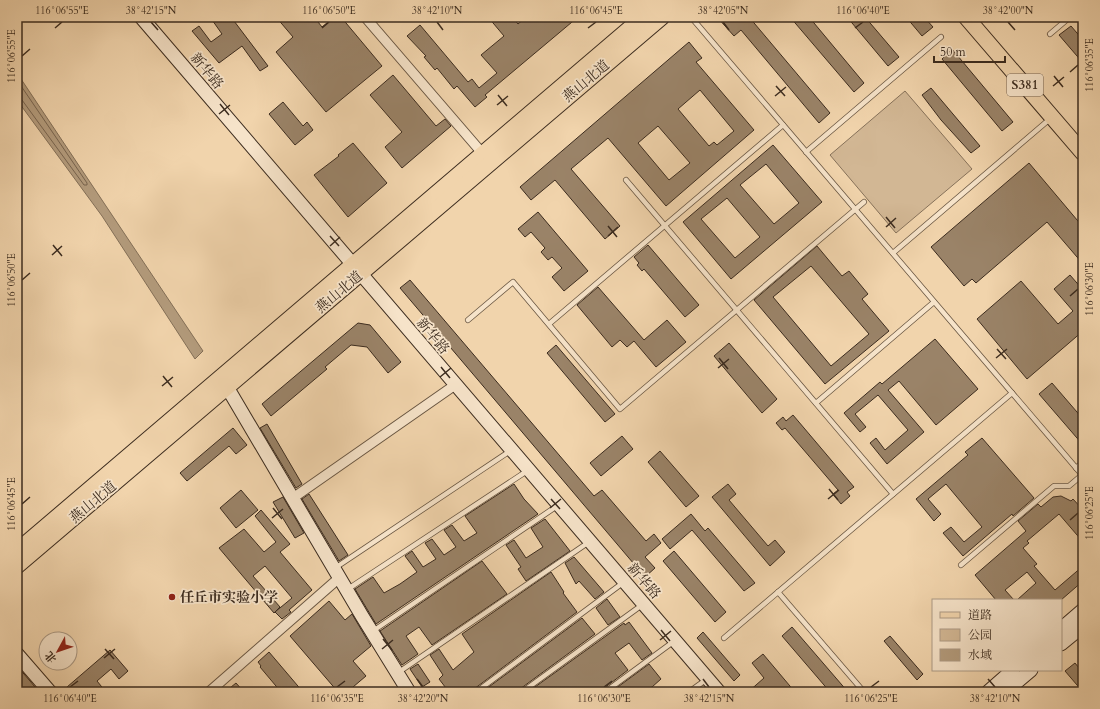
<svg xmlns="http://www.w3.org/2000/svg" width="1100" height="709" viewBox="0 0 1100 709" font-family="Cardo,'Noto Serif SC',serif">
<rect width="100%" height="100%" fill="#f1d4ac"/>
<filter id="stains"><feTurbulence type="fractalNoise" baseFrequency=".005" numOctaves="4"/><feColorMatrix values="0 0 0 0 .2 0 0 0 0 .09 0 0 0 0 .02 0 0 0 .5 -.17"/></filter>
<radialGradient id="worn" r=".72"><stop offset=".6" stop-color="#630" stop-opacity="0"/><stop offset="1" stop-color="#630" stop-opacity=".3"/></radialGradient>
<!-- green -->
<polygon fill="#d2b794" stroke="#87725a" points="905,91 972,169 896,233 830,155"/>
<!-- water -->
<polygon fill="#b39b7c" stroke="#836f57" points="17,73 203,351 195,359 102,216 17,100"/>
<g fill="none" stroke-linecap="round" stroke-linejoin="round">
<!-- shore -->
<polyline stroke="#78644e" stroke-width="1" points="17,80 87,183 87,185 84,185 22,100 17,98"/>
</g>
<!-- building -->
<g fill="#9a8368" stroke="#3c2c1f" fill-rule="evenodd">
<polygon points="210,17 231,17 268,66 260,71 242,46 219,63 192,31 199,26 211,42 222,34"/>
<polygon points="276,17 314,17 322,27 334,17 341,17 382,66 326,112 276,52 293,37"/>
<polygon points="488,17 512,17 518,24 526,17 532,17 535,21 539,17 578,17 485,95 487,97 475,107 457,86 454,89 437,68 435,70 424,57 426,56 407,36 420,25 468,82 472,79 479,88 497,73 481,55 504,36"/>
<polygon points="717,17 749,17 830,113 819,123 741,30 734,36"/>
<polygon points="790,17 809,17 864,83 854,92"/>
<polygon points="847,17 865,17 899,57 888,66"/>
<polygon points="906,17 924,17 933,27 922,36"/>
<polygon points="1071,26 1083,40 1083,63 1059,35"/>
<path d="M689 42 702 58 696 62 754 130 666 206 608 138 571 169 620 226 605 239 555 180 531 200 520 187ZM700 90 734 131 717 145 714 142 709 146 678 109ZM658 126 690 163 669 180 638 143Z"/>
<polygon points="952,49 1013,122 1002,131 942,59"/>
<polygon points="393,75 436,126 445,119 451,126 402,168 385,147 402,132 370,95"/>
<polygon points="931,88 980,146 971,153 941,120 922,95"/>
<polygon points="283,102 303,126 307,122 313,130 295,145 269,114"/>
<polygon points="353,143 387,183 348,217 314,175 339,156 338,155"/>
<path d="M773 145 822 202 731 279 683 222ZM766 164 799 203 774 224 740 185ZM727 198 760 237 735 258 701 219Z"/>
<polygon points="1029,163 1083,227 1083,264 1047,222 976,283 972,279 964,286 931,247"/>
<polygon points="538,212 588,271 564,291 552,277 562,268 552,257 548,260 541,252 545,248 531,232 525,237 518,229"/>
<polygon points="648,245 699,305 685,317 644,269 642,271 637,265 639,263 634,257"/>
<path d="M817 246 842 276 849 271 868 294 862 299 889 331 825 384 754 300ZM811 266 869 334 831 366 773 297Z"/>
<polygon points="1070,275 1083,290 1083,331 1027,379 977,319 1021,281 1058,324 1073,311 1054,289"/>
<polygon points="410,280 594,496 602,490 646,541 654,534 661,543 645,557 655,568 645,577 400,288"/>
<polygon points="598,287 644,340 667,320 686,342 656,367 634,341 627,347 620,340 612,347 577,305"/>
<polygon points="358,323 370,325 401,362 388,373 367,347 351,345 325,367 327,369 271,416 262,404"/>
<polygon points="935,339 978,389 936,425 899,381 888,390 924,432 887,464 870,443 876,438 885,450 908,430 878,395 855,414 866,427 860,432 844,413 880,382 882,384"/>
<polygon points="729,343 777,399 762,413 714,356"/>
<polygon points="556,345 615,414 605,422 547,353"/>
<polygon points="1052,383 1083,419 1083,445 1039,394"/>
<polygon points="793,415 854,487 847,492 850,496 841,504 833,494 838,490 785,428 782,430 776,423 783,417 786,421"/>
<polygon points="267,424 302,484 296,488 260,428"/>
<polygon points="233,428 247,445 236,454 229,446 187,481 180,473"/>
<polygon points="622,436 633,449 601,476 590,463"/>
<polygon points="982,438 1034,498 1013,516 1012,514 963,556 943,533 951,527 964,542 982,527 946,484 928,499 941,514 934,521 916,499 968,455 965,452"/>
<polygon points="660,451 699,496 686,507 648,462"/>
<polygon points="514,484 524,499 538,514 376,624 355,589 373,577 384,593 400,584 417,572 405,556 412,551 423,567 436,559 425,543 432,539 444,555 456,547 444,530 452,525 464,541 477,533 465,516"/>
<polygon points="728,484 736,494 729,500 768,546 775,540 785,552 770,566 712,497"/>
<polygon points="241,490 258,510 236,528 220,508"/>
<polygon points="309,494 348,555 339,561 302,499"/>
<polygon points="1061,496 1071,501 1073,499 1083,510 1083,542 1059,514 1027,541 1029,543 1023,548 1037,564 1034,566 1055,590 1083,566 1083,581 1061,600 1017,600 1036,583 1027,572 1005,590 1014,600 996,600 975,575 1026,531 1018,521 1038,504 1041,507 1053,497"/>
<polygon points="283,497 304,533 295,538 273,502"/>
<polygon points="261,510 290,544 280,552 312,590 289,610 291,612 282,619 275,612 292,598 265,566 253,576 280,607 274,613 219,548 244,529 264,552 276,542 255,516"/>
<polygon points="691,514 705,531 708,528 755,583 744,591 692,530 670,549 662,539"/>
<polygon points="545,519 570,551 526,581 518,569 521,567 506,545 514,540 526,558 543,547 531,528"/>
<polygon points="674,551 726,612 715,622 663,561"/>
<polygon points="574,557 604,592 595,599 579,581 576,584 565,563"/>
<polygon points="482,561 507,594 432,645 419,627 406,636 418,654 402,665 380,631"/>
<polygon points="551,572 564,592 563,593 577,612 474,689 472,692 449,692 439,679 443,675 430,655 439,649 453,670 474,652 462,634"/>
<polygon points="607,599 620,617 608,625 596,608"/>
<polygon points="329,601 345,620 352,614 371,646 353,661 366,676 353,687 357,692 338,692 290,636"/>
<polygon points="582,618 595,634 520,689 518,692 482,692"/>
<polygon points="629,622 652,653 642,660 629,643 615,653 628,670 603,689 601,692 528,692 624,623 625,625"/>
<polygon points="792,627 848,692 830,692 782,636"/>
<polygon points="703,632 740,675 734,681 697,638"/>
<polygon points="890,636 923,674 917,680 884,641"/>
<polygon points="110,650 128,671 119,679 111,669 97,681 106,692 71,692 67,687"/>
<polygon points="269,652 303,692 281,692 260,667 261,666 258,662"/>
<polygon points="763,654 795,692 748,692 764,678 752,663"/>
<polygon points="1075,663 1083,673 1083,692 1065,671"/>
<polygon points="418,664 430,682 422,687 410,669"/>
<polygon points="649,664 661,679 652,687 643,692 611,692"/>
<polygon points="17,666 30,681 39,692 24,692 17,684"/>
<polygon points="236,683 244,692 225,692"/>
</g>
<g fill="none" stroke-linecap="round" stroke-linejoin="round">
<defs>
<g id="lane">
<polyline points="691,17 1083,476"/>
<polyline points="1050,34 1070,17"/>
<polyline points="806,152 941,37"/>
<polyline points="626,180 893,494"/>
<polyline points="893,253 1051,118"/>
<polyline points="468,320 513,282 620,409 864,202"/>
<polyline points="549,324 783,125"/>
<polyline points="816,403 934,302"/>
<polyline points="1076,468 1083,462"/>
<polyline points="961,565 1054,486 1069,486 1082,475"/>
<polyline points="335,568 510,451"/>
<polyline points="348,589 527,471"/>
<polyline points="778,592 864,692"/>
<polyline points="373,631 557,506"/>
<polyline points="724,638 1012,393"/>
<polyline points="399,672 589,542"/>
<polyline points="476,692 624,582"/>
<polyline points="522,692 642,605"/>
<polyline points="605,692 673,642"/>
<polyline points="689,692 707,679"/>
</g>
<g id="street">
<polyline points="365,17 483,154"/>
<polyline points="293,498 455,385"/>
<polyline points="209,692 339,578"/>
</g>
<g id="secondary">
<polyline points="141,17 719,692"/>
<polyline points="227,387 362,616 409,692"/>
<polyline points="1061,629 1083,610"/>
<polyline points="1061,644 1083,626"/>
<polyline points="17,654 50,692"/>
<polyline points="988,692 1013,670"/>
<polyline points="1005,692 1031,670"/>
</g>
<g id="primary">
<polyline points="966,17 1083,153"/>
<polyline points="17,551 643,17"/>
<polyline points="17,566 662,17"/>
</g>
</defs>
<!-- lane casing -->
<use href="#lane" stroke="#695642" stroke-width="6"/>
<!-- street casing -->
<use href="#street" stroke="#695642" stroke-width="11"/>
<!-- secondary casing -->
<use href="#secondary" stroke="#3c2c1f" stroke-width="15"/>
<!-- primary casing -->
<use href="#primary" stroke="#3c2c1f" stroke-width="17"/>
<!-- lane -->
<use href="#lane" stroke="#f6e3c9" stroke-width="4.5"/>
<!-- street -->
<use href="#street" stroke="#f6e3c9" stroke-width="9"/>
<!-- secondary -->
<use href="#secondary" stroke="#f6e3c9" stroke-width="13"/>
<!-- primary -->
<use href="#primary" stroke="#f1d4ac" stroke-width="15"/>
</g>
<!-- ticks -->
<path fill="none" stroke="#3c2c1f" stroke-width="1.5" d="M151 22 158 30M437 22 443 30M723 22 729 30M1008 22 1015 30M55 28 62 22M322 28 329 22M588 28 596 22M855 28 863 22M22 56 30 49M1070 72 1078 65M1054 76 1063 87M776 86 785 96M1053 86 1064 77M498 95 507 106M775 96 786 87M220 104 229 115M497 105 508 96M219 114 230 105M886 217 895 228M608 226 617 237M886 227 896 218M330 236 339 246M608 236 618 227M53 245 62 256M330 246 340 237M52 255 62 246M22 280 30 273M1070 296 1078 289M997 349 1006 359M719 358 728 369M996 358 1007 349M441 367 450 378M718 368 729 359M163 376 172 387M440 377 451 368M162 386 173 377M829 489 838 500M551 499 560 509M828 499 839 490M22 504 30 497M273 508 282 519M550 508 561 499M272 518 283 509M1070 520 1078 513M661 630 670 641M383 639 392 650M660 640 671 631M105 649 114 659M382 649 393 640M104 658 115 649M417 679 423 687M703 679 709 687M988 679 995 687M70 687 78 681M337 687 345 681M604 687 612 681M871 687 879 681"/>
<!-- markers -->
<circle fill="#8f2418" stroke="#f6e3c9" stroke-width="1.5" cx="172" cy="597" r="4"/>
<g text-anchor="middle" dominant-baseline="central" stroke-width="3.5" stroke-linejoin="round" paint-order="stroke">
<!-- shield labels -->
<rect fill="#f6e3c9" stroke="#746352" stroke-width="1" x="1007" y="74" width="36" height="22" rx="3"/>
<g font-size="13" font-weight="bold" fill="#3c2c1f">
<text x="1025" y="85">S381</text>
</g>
<!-- street labels -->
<g font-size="14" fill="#3c2c1f" stroke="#f6e3c9">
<text transform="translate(207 71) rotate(50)">新华路</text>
<text transform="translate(586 81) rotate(-40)">燕山北道</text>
<text transform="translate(339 292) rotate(-40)">燕山北道</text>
<text transform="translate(433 336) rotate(50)">新华路</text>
<text transform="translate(93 502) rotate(-40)">燕山北道</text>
<text transform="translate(644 581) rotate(49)">新华路</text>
</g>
<!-- poi labels -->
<g font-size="14" font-weight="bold" fill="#3c2c1f" stroke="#f6e3c9" text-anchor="start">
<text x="180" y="597">任丘市实验小学</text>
</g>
</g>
<!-- margin -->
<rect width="1100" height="709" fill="none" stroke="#f1d4ac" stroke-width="44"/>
<!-- legend -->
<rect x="932" y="599" width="130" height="72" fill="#f6e3c9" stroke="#ac9a85"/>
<rect x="940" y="612" width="20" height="6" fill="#f1d4ac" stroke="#ac9a85"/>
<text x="968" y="619" font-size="12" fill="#3c2c1f">道路</text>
<rect x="940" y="629" width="20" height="12" fill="#d2b794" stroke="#ac9a85"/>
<text x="968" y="639" font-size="12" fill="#3c2c1f">公园</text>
<rect x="940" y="649" width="20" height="12" fill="#b39b7c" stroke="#ac9a85"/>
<text x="968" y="659" font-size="12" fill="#3c2c1f">水域</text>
<!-- north arrow -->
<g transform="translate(58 651) rotate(230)"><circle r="19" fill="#f6e3c9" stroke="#ac9a85"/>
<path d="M0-3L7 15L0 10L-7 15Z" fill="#8f2418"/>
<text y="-6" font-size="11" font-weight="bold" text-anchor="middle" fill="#3c2c1f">北</text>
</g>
<!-- scale -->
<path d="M934 56v6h71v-6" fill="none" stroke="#3c2c1f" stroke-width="2"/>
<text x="940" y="56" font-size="12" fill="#3c2c1f" stroke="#f6e3c9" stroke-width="3" paint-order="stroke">50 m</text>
<rect x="22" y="22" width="1056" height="665" fill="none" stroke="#3c2c1f" stroke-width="1.5"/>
<g font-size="10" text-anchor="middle" fill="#3c2c1f">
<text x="62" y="14">116°06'55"E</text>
<text x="151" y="14">38°42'15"N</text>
<text x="329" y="14">116°06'50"E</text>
<text x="437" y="14">38°42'10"N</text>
<text x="596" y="14">116°06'45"E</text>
<text x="723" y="14">38°42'05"N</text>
<text x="863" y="14">116°06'40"E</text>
<text x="1008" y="14">38°42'00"N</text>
<text transform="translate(11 56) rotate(-90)" y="4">116°06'55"E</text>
<text transform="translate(1089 65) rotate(-90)" y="4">116°06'35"E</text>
<text transform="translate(11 280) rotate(-90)" y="4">116°06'50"E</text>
<text transform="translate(1089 289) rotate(-90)" y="4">116°06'30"E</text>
<text transform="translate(11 504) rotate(-90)" y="4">116°06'45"E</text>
<text transform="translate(1089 513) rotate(-90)" y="4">116°06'25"E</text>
<text x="70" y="702">116°06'40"E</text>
<text x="337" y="702">116°06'35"E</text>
<text x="423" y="702">38°42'20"N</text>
<text x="604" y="702">116°06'30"E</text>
<text x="709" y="702">38°42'15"N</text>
<text x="871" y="702">116°06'25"E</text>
<text x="995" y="702">38°42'10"N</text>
</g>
<rect width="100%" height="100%" filter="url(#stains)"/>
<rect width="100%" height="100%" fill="url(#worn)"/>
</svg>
